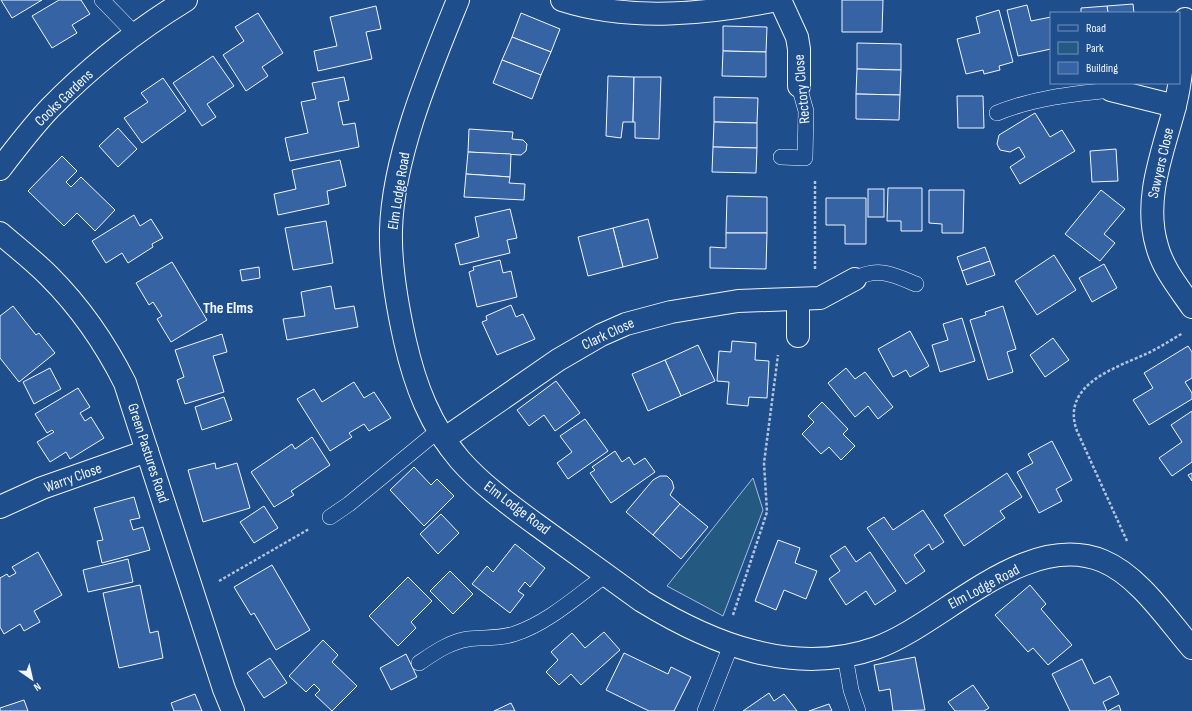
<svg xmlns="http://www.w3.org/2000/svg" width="1192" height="711" viewBox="0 0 1192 711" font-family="'Sofia Sans Condensed',sans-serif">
<rect width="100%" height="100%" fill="#1f4e8c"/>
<!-- green -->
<polygon fill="#245a82" stroke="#a8bbd7" points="753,478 763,510 723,616 667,586"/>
<!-- building -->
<g fill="#3563a3" stroke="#f2f6ff">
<polygon points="1,0 42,0 12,18"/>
<polygon points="59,0 81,0 90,14 72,25 77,33 52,48 32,16"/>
<polygon points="842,0 883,0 882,32 842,32"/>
<polygon points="1133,4 1134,13 1108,13 1107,6"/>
<polygon points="1027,5 1031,21 1051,17 1051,49 1018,56 1007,10"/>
<polygon points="376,6 381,29 366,32 372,59 318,71 314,51 337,46 330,17"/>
<polygon points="1107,6 1108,13 1081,13 1081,8"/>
<polygon points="999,10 1013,62 999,66 1000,70 984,74 983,70 966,74 957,39 980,33 976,17"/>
<polygon points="258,13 283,53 262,67 268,76 246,91 223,55 244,41 235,27"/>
<polygon points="521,13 560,29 551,52 512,37"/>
<polygon points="723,26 767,27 766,52 723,51"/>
<polygon points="512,37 551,52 541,75 502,60"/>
<polygon points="857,43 901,44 901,70 857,69"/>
<polygon points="723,51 766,52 766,77 722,76"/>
<polygon points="213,56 234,86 207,104 216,117 202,126 173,83"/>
<polygon points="502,60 541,75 532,99 493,83"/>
<polygon points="857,69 901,70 900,95 856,94"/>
<polygon points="608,76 634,77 633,122 623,122 621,138 606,136"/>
<polygon points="344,77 349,100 338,102 343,125 355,123 359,147 290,161 285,138 308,133 301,102 316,99 312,83"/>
<polygon points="634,77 661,77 659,139 635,138 635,122 633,122"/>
<polygon points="163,78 186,111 142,143 124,118 148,102 141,93"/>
<polygon points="856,94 900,95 899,120 856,119"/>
<polygon points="957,96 983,96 984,128 958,128"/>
<polygon points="714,97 758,98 757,123 714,122"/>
<polygon points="1035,113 1050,137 1062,130 1075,151 1020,184 1010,167 1025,157 1019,147 1010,152 1000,150 997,144 999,135"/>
<polygon points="714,122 757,123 757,148 713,147"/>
<polygon points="118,128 137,149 118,167 99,146"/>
<polygon points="469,129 513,132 512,139 523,140 527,144 526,151 521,155 468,152"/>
<polygon points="713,147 757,148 756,173 712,172"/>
<polygon points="1116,149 1118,181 1092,182 1090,151"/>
<polygon points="468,152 511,154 510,177 466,174"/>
<polygon points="62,156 77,171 66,182 71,187 81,177 115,210 95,231 77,213 64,226 28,191"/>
<polygon points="340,160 346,186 327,191 329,204 278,215 274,194 296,189 292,170"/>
<polygon points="466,174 510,177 509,183 525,184 524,200 464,197"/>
<polygon points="888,188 922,188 922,231 901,231 901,221 887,221"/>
<rect x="868" y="189" width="16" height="28"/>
<polygon points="929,190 964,190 963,233 942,233 942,224 929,223"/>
<polygon points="1101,190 1125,209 1104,234 1115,243 1100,261 1065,234"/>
<polygon points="727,196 767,197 767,233 726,233"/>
<polygon points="826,198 866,198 866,244 845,244 845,225 826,225"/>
<polygon points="510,209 517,238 507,240 510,253 460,265 455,244 479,237 475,217"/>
<polygon points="134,215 140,226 151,219 163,238 152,244 153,247 128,263 122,253 106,263 92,241"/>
<polygon points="648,219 658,258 623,267 613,228"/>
<polygon points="326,221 333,263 293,270 285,228"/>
<polygon points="613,228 623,267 588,276 578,237"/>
<polygon points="726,233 767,233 766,269 710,268 710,247 726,248"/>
<polygon points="985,247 990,261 962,271 957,257"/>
<polygon points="1054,255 1076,290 1037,315 1015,281"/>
<polygon points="500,260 503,273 511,271 517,297 477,307 469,272 474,270 473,267"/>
<polygon points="990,261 995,275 967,285 962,271"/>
<polygon points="172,262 207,320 171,342 157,319 162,316 153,302 149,305 136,283"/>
<polygon points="1104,264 1117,288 1092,302 1079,278"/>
<polygon points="259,267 260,278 242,281 240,270"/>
<polygon points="331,286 335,309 354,306 358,327 287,340 283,319 305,316 301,292"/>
<polygon points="511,305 516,317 523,314 535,339 497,355 482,322 487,320 486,316"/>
<polygon points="13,306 36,335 39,333 55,353 19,382 0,358 0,316"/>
<polygon points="1003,306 1016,349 1007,352 1013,372 988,380 970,320 986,315 985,312"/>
<polygon points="962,318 975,361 940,372 932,345 948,340 943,324"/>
<polygon points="910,331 929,366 910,377 906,370 893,377 878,349"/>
<polygon points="222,334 227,352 213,356 224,392 185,404 177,380 184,377 175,350"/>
<polygon points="1053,338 1069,360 1045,377 1030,355"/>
<polygon points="732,341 756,343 755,360 769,361 767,398 749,397 748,406 727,404 729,382 717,381 719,351 731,352"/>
<polygon points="698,345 715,381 681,396 665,360"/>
<polygon points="1188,346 1192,352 1192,378 1185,382 1192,393 1192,399 1149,425 1133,400 1153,388 1144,373"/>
<polygon points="665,360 681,396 648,411 632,374"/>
<polygon points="50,368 61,389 34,404 23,382"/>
<polygon points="846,368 855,379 865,372 893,407 878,419 868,406 855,417 828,383"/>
<polygon points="556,381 580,413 555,431 544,415 529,426 517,410"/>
<polygon points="354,382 364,398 374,392 391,418 369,431 364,424 349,433 352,437 330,451 297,399 314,389 322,402"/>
<polygon points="78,388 90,407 80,413 85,421 91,417 104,438 70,459 66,452 50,462 37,442 54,432 52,430 47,433 35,414"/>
<polygon points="224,397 232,420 202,430 195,407"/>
<polygon points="822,402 848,429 843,434 855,446 841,460 829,447 821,454 802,434 814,422 808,416"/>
<polygon points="1192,411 1192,462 1172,476 1159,458 1182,442 1171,425"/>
<polygon points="585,419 608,451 568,479 557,463 572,452 560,436"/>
<polygon points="312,437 330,465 291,491 294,495 274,507 251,472 292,444 295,449"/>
<polygon points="1052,441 1072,480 1056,489 1062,501 1039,513 1017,472 1033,463 1028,454"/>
<polygon points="615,451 622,462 629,457 634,465 645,458 655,472 611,503 590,473 595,470 592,467"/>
<polygon points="215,463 216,469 237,463 250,508 203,522 188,470"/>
<polygon points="414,467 431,485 437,479 454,496 424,526 390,490"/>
<polygon points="1007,473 1022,497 1000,511 1005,518 964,546 944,515"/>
<polygon points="1192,473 1192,481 1188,475"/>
<polygon points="660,476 667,476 672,481 674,488 670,495 680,504 653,535 626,512 653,480"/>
<polygon points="134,497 140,518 130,520 133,530 143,527 150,550 102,563 97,541 103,540 94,508"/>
<polygon points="680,504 708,527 681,559 653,535"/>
<polygon points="264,506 278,528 254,543 240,522"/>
<polygon points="923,510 944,542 932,550 929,544 914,555 925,571 906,584 867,528 884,517 893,530"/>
<polygon points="441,514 459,533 438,554 420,534"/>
<polygon points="778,540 800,548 795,563 817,571 806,599 784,590 776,610 755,601"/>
<polygon points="515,544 545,568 530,587 525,582 518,591 524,595 510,613 472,584 487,566 493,572"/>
<polygon points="845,546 856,562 870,552 896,591 875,605 866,591 846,605 829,579 840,571 830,556"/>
<polygon points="38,552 62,595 34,611 40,622 24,631 20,624 4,634 0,627 0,578 7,574 9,577 16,573 12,567"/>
<polygon points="128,559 133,582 88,592 83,570"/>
<polygon points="272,565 310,630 276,650 254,613 251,615 234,587"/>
<polygon points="450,571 473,594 453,614 430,591"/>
<polygon points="408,577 432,601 411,622 416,628 398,646 369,616"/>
<polygon points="140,585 150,633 158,631 163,658 119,668 103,593"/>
<polygon points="1030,585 1046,604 1041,609 1072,645 1048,665 1033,648 1028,652 995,615"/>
<polygon points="604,632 620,650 581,685 571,674 559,685 546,672 558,660 551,652 572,633 585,648"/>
<polygon points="323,640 338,655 332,662 357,686 332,711 315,695 320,690 314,684 306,692 289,676"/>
<polygon points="624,653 668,674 671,667 691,677 674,711 649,711 606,690"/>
<polygon points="406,654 417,677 391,690 380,668"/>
<polygon points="915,657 925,710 893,711 890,689 879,691 874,665"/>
<polygon points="270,658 287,683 264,698 247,673"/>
<polygon points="1082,659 1094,684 1110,676 1119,694 1103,702 1107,711 1070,711 1052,674"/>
<polygon points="973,685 989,708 984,711 955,711 948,702"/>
<polygon points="769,693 774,701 784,694 797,711 743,711"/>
<polygon points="195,694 202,711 174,711 171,703"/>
<polygon points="24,700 28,711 0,711 0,708"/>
<polygon points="511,703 515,711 494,711"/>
<polygon points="829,704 832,711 809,711"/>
<polygon points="1119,705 1121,711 1108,711"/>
</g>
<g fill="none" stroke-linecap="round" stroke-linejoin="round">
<defs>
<g id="lane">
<polyline points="102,0 136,35"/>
<path d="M997 113C1034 98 1071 94 1111 90"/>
<polyline points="781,157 805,158 806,111 799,86"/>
<path d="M855 279C878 266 894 275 916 284"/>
<polyline points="330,517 349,504 439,430"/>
<polyline points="845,656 851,690 858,711"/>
<path d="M419 663C434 653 449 642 468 639 483 637 499 639 514 634 548 623 577 596 606 575"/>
<polyline points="705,711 731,645"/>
</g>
<g id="street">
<path d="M458 0C430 69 393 156 391 230 390 267 397 305 405 341 415 385 430 425 460 460 483 486 510 505 537 525 572 550 607 576 642 601 712 644 794 677 876 648 943 624 1025 529 1103 561 1139 576 1167 619 1192 648"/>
<path d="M562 0C631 22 708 14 777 0"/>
<polyline points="780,0 797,37 799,49 799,86"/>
<path d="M1185 19C1184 48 1182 77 1175 106 1163 152 1143 199 1157 246 1163 269 1179 288 1192 307"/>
<polyline points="1111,90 1175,106"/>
<path d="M0 169C16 148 32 127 50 108 90 67 137 30 186 0"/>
<path d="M0 233C16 247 33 260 49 276 79 306 106 345 125 383L224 689 233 711"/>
<polyline points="798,300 798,336"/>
<polyline points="444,439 558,360 601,335 626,324 671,312 738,301 820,298 855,279"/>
<polyline points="0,507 42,488 147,451"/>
</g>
</defs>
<!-- lane casing -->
<use href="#lane" stroke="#f2f6ff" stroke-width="16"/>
<!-- street casing -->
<use href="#street" stroke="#f2f6ff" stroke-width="24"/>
<!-- path -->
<g stroke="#b3c4dc" stroke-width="2.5" stroke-dasharray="3 2" stroke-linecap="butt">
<polyline points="815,269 815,180"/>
<path d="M1127 541 1077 431C1060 385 1115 368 1146 354 1159 348 1171 340 1183 333"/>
<polyline points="219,581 309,529"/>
<polyline points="733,615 767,512 764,463 778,355"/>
</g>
<!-- lane -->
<use href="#lane" stroke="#1f4e8c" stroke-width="15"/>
<!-- street -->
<use href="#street" stroke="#1f4e8c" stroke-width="22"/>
</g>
<g text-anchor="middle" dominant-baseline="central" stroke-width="3" stroke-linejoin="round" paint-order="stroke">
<!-- street labels -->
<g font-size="15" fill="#f2f6ff" stroke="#1f4e8c">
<text transform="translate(802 89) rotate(-95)">Rectory Close</text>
<text transform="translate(64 98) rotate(-44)">Cooks Gardens</text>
<text transform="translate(1161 163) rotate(-77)">Sawyers Close</text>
<text transform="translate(399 191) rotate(-81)">Elm Lodge Road</text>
<text transform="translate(608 334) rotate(-25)">Clark Close</text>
<text transform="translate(148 453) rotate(72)">Green Pastures Road</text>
<text transform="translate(73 478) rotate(-20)">Warry Close</text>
<text transform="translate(517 508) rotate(37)">Elm Lodge Road</text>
<text transform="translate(984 587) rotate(-28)">Elm Lodge Road</text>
</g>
<!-- neighbourhood labels -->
<g font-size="16" font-weight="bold" fill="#f2f6ff" stroke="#1f4e8c">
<text x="228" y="308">The Elms</text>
</g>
</g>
<!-- legend -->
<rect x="1050" y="12" width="130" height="72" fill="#1f4e8c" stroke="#7391ba"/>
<rect x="1058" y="25" width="20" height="6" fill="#1f4e8c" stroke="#7391ba"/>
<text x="1086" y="32" font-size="12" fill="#f2f6ff">Road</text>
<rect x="1058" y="42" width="20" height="12" fill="#245a82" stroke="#7391ba"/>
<text x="1086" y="52" font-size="12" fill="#f2f6ff">Park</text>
<rect x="1058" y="62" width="20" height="12" fill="#3563a3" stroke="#7391ba"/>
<text x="1086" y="72" font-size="12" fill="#f2f6ff">Building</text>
<!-- north arrow -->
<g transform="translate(32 679) rotate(146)" stroke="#1f4e8c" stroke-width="3" paint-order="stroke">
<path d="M0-3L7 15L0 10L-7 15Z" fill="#f2f6ff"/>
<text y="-6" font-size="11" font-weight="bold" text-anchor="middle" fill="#f2f6ff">N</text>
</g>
</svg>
